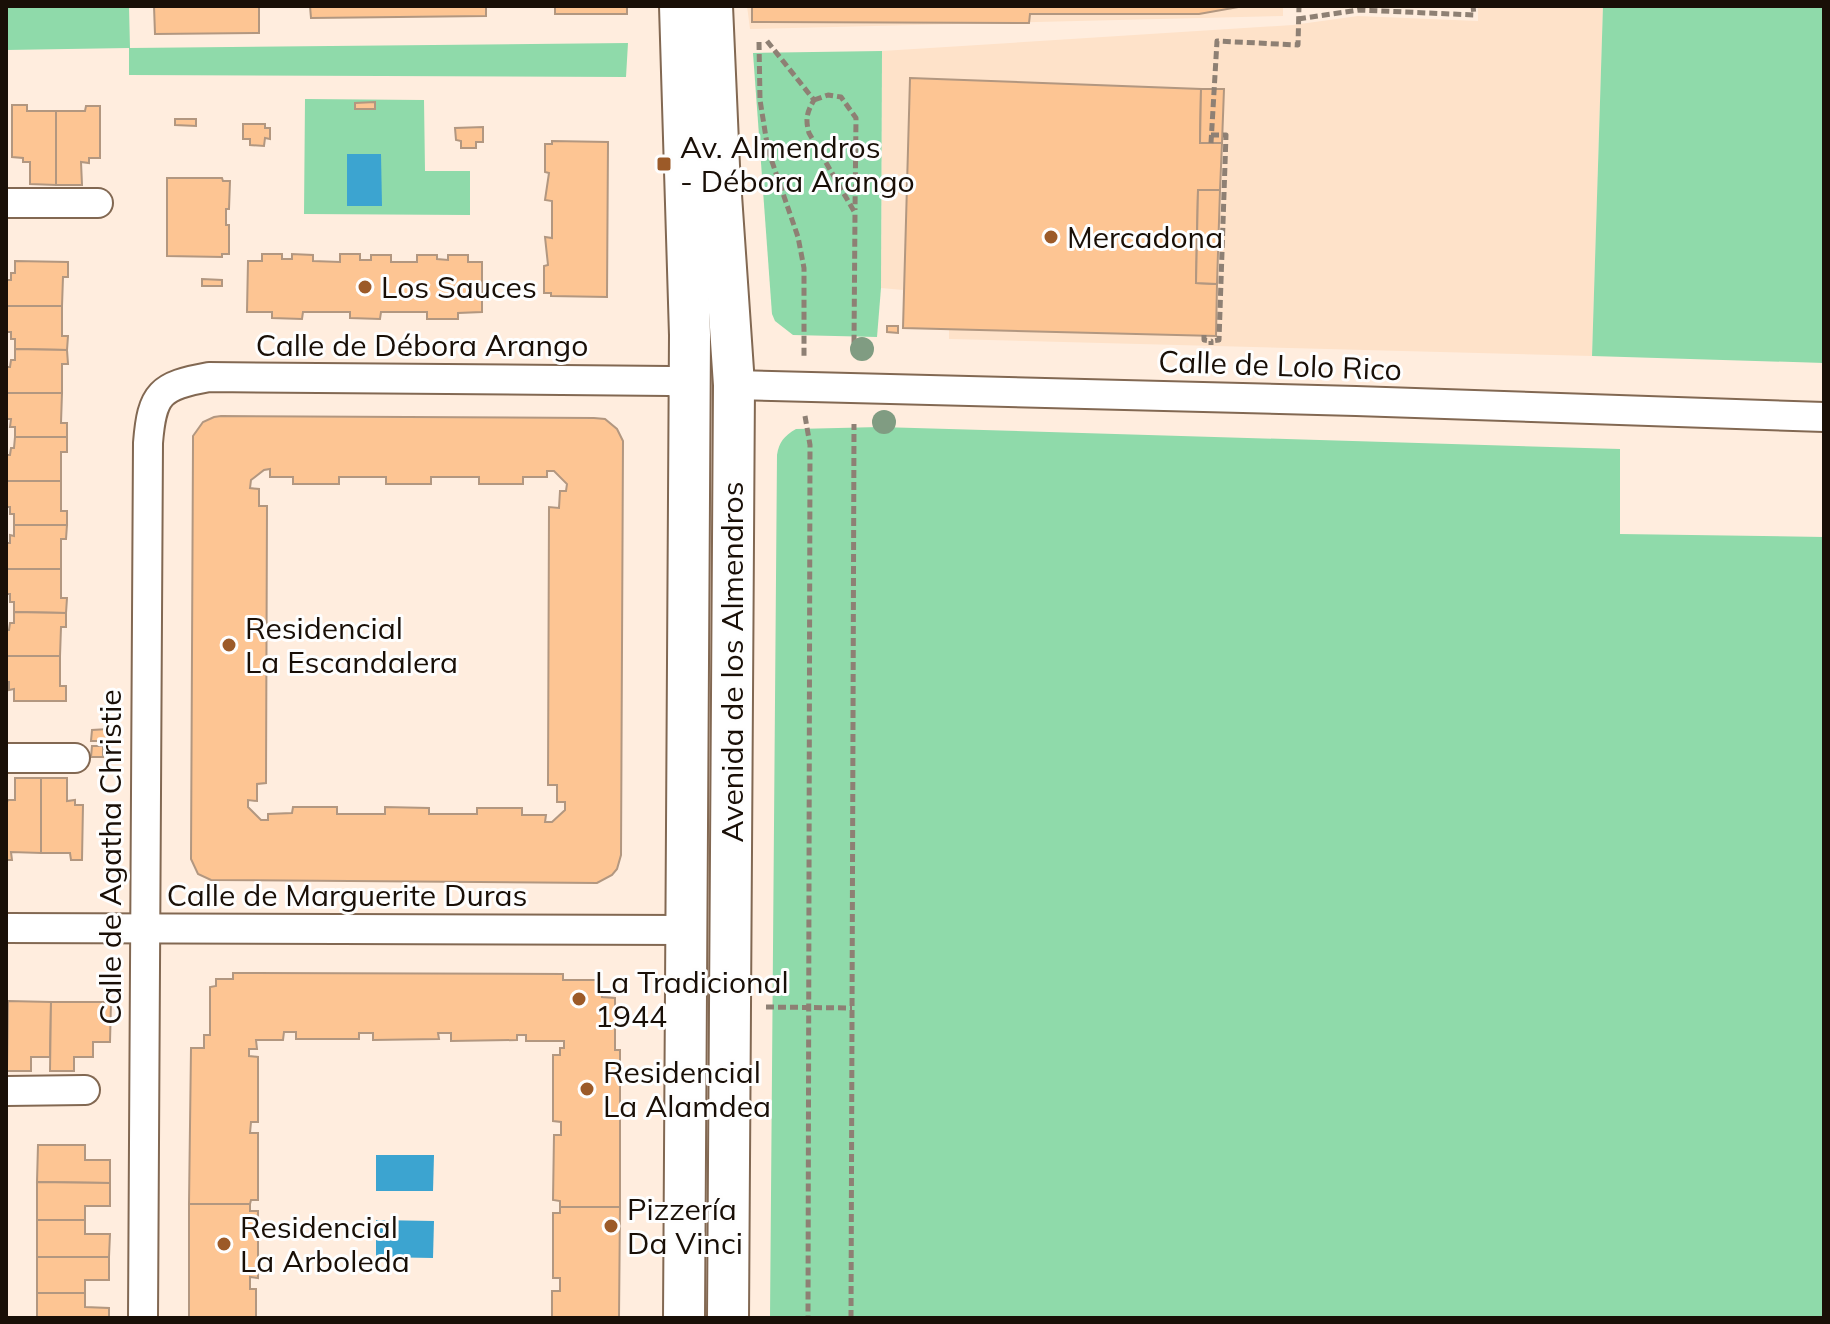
<svg xmlns="http://www.w3.org/2000/svg" width="1830" height="1324" viewBox="0 0 1830 1324" font-family="Mulish,sans-serif">
<rect width="100%" height="100%" fill="#ffedde"/>
<!-- built -->
<g fill="#fee2c9">
<polygon points="747,6 1283,6 1283,16 750,29"/>
<polygon points="1478,6 1603,6 1592,356 949,339 949,329 903,328 903,290 881,288 882,51 1293,25 1358,16 1478,21"/>
</g>
<!-- green -->
<g fill="#8fdaaa">
<polygon points="6,6 129,6 130,48 628,43 626,77 129,75 129,48 6,50"/>
<polygon points="1603,6 1824,6 1824,363 1592,356"/>
<polygon points="882,51 881,288 877,337 793,335 775,321 772,314 753,53"/>
<polygon points="305,99 424,100 425,171 470,171 470,215 304,214"/>
<path d="M880 427 1620 449V534L1824 537V1318H770L777 455C779 442 784 436 796 429Z"/>
</g>
<!-- water -->
<g fill="#3ca4d0">
<polygon points="347,154 381,154 382,206 347,206"/>
<polygon points="376,1155 434,1155 433,1191 376,1191"/>
<polygon points="376,1220 434,1221 433,1258 376,1257"/>
</g>
<!-- building -->
<g fill="#fdc593" stroke="#b29780" stroke-width="2" fill-rule="evenodd">
<polygon points="154,6 259,6 259,33 155,34"/>
<polygon points="310,6 486,6 486,16 311,18"/>
<rect x="555" y="6" width="72" height="8"/>
<polygon points="752,6 1244,6 1199,14 1030,14 1029,23 752,22"/>
<polygon points="910,78 1201,89 1200,143 1222,143 1220,190 1198,190 1196,283 1217,284 1216,336 903,328"/>
<polygon points="1201,89 1224,89 1222,143 1200,143"/>
<polygon points="375,102 375,109 355,109 355,103"/>
<polygon points="12,105 27,105 27,111 56,111 56,185 30,184 30,162 23,162 23,158 12,157"/>
<polygon points="86,106 100,106 100,158 89,158 89,163 81,162 82,185 56,185 56,111 85,111"/>
<polygon points="175,119 196,119 196,126 175,125"/>
<polygon points="243,124 265,124 265,128 270,128 270,139 265,138 264,146 250,145 250,139 243,139"/>
<polygon points="483,127 483,142 476,142 476,148 461,148 461,141 456,140 455,128"/>
<polygon points="552,141 608,142 607,297 551,296 551,293 544,293 544,266 548,265 545,237 552,238 552,201 545,200 549,173 545,172 545,144 552,144"/>
<polygon points="167,178 222,178 223,181 230,181 229,209 226,209 226,225 229,225 229,254 222,254 222,257 167,256"/>
<polygon points="1198,190 1220,190 1217,284 1196,283"/>
<polygon points="262,254 282,254 282,259 292,259 292,254 313,255 313,261 340,262 340,254 360,254 360,260 371,260 371,255 391,255 391,262 417,262 417,255 437,255 437,259 448,260 448,255 468,255 468,262 482,262 482,312 458,313 458,319 427,319 427,312 381,312 380,319 350,318 350,312 303,312 302,319 272,318 272,312 247,312 248,261 262,261"/>
<polygon points="15,261 68,262 68,277 63,277 62,306 6,306 6,280 11,280 11,273 15,273"/>
<polygon points="202,279 222,280 222,286 202,286"/>
<polygon points="6,306 62,306 62,336 68,336 67,350 15,349 15,339 11,339 11,332 6,332"/>
<polygon points="887,326 898,326 898,333 887,332"/>
<polygon points="15,349 67,350 68,364 62,364 62,393 6,393 6,367 10,367 11,360 15,360"/>
<polygon points="6,393 62,393 61,423 67,423 67,437 15,437 15,427 10,427 11,419 6,419"/>
<path d="M221 416 594 418 605 419 617 429 623 441 621 855 617 869 612 875 597 883 211 880 198 874 191 859 193 444V436L203 422 214 417ZM270 469V477H293V484H339V477H386V484H431V477H479V484H523V477H547V471H554L567 484 566 491H560L559 508 549 507 548 785H557V802H565V810L552 822H545L546 815H522V808H477V814H429V808L385 807V814H337V807H293L292 813 268 814V820H261L248 807V800L257 801V784L266 783 267 506H259V489L250 488 251 480 264 470Z"/>
<polygon points="15,437 67,437 67,452 61,452 61,481 6,481 6,455 10,455 11,448 14,448"/>
<polygon points="6,481 61,481 61,511 67,511 67,525 14,525 14,514 10,514 10,507 6,507"/>
<polygon points="14,525 67,525 66,539 61,539 61,569 6,569 6,543 10,543 10,535 14,536"/>
<polygon points="6,569 61,569 61,598 67,598 66,613 14,612 14,602 10,602 10,594 6,594"/>
<polygon points="14,612 66,613 66,627 61,627 60,656 6,656 6,630 9,630 10,623 14,623"/>
<polygon points="6,656 60,656 60,686 66,686 66,701 14,701 14,689 9,690 9,682 6,682"/>
<polygon points="108,729 108,741 91,741 92,730"/>
<polygon points="92,746 103,746 103,757 91,757"/>
<polygon points="15,778 41,778 41,853 11,852 12,860 6,860 6,804 8,800 15,800"/>
<polygon points="41,778 67,778 67,801 75,800 75,805 83,805 82,860 71,860 70,853 41,853"/>
<polygon points="233,973 563,974 563,980 601,980 602,997 615,998 615,1050 620,1050 620,1207 560,1207 560,1201 553,1200 554,1135 561,1135 561,1122 553,1121 553,1055 560,1055 560,1048 564,1048 564,1041 526,1041 526,1035 517,1035 517,1040 451,1041 451,1033 438,1033 439,1039 373,1040 373,1033 359,1033 359,1039 296,1039 296,1032 284,1032 283,1040 256,1040 257,1049 249,1049 249,1056 258,1057 258,1122 251,1122 250,1133 258,1133 258,1200 251,1200 250,1204 189,1204 191,1048 204,1048 204,1035 210,1035 210,987 216,986 216,979 233,979"/>
<polygon points="8,1001 51,1002 50,1057 31,1057 31,1071 7,1071"/>
<polygon points="51,1002 111,1002 110,1042 93,1042 93,1057 74,1057 74,1071 50,1071"/>
<polygon points="38,1145 85,1145 85,1160 110,1160 110,1183 37,1182"/>
<polygon points="37,1182 110,1183 110,1206 85,1206 85,1220 37,1220"/>
<polygon points="189,1204 250,1204 250,1211 258,1211 258,1278 250,1277 250,1289 256,1289 256,1318 189,1318"/>
<polygon points="560,1207 620,1207 619,1318 552,1318 552,1291 560,1291 560,1278 553,1278 553,1213 560,1213"/>
<polygon points="37,1220 85,1220 85,1234 110,1234 109,1257 37,1257"/>
<polygon points="37,1257 109,1257 109,1280 85,1280 85,1293 37,1293"/>
<polygon points="37,1293 85,1293 85,1307 109,1308 109,1318 37,1318"/>
</g>
<g fill="none" stroke-linecap="round" stroke-linejoin="round">
<defs>
<g id="street">
<polyline points="6,203 98,203"/>
<polyline points="734,385 1356,401 1824,417"/>
<polyline points="6,758 75,758"/>
<polyline points="6,928 687,930"/>
<polyline points="6,1091 85,1090"/>
<path d="M143 1318 148 443C152 393 160 386 209 377L670 381 690 386"/>
</g>
<g id="secondary">
<polyline points="680,6 690,335 684,1318"/>
<polyline points="712,6 719,166 734,385 728,1318"/>
</g>
</defs>
<!-- street casing -->
<use href="#street" stroke="#826852" stroke-width="32"/>
<!-- secondary casing -->
<use href="#secondary" stroke="#826852" stroke-width="44"/>
<!-- path -->
<g stroke="#8e8074" stroke-width="5" stroke-dasharray="8 4" stroke-linecap="butt">
<polyline points="1298,19 1359,10 1474,15 1473,6"/>
<path d="M767 41 814 100C807 112 805 119 809 133L855 213 854 343"/>
<polyline points="759,42 760,100 768,150 798,237 804,268 804,358"/>
<polyline points="814,100 828,95 841,97 856,118 855,210"/>
<polyline points="1211,135 1226,135 1219,340 1211,341"/>
<polyline points="1211,143 1217,41 1298,45 1299,6"/>
<polyline points="1204,335 1204,340 1211,341 1211,345"/>
<polyline points="805,416 810,445 808,1318"/>
<polyline points="766,1007 852,1008"/>
<polyline points="851,1318 854,424"/>
</g>
<!-- street -->
<use href="#street" stroke="#fff" stroke-width="28"/>
<!-- secondary -->
<use href="#secondary" stroke="#fff" stroke-width="40"/>
</g>
<!-- trees -->
<g fill="#809c82">
<circle cx="862" cy="349" r="12"/>
<circle cx="884" cy="422" r="12"/>
</g>
<!-- markers -->
<g fill="#9c5a28" stroke="#fefefe" stroke-width="3">
<rect x="656" y="156" width="16" height="16" rx="4"/>
<circle cx="1051" cy="237" r="8"/>
<circle cx="365" cy="287" r="8"/>
<circle cx="229" cy="645" r="8"/>
<circle cx="579" cy="999" r="8"/>
<circle cx="587" cy="1089" r="8"/>
<circle cx="611" cy="1226" r="8"/>
<circle cx="224" cy="1244" r="8"/>
</g>
<g text-anchor="middle" dominant-baseline="central" stroke-width="6" stroke-linejoin="round" paint-order="stroke">
<!-- poi labels -->
<g font-size="30" fill="#190f07" stroke="#fefefe" text-anchor="start">
<text x="680" y="147">Av. Almendros<tspan x="680" dy="34">- Débora Arango</tspan></text>
<text x="1067" y="237">Mercadona</text>
<text x="381" y="287">Los Sauces</text>
<text x="245" y="628">Residencial<tspan x="245" dy="34">La Escandalera</tspan></text>
<text x="595" y="982">La Tradicional<tspan x="595" dy="34">1944</tspan></text>
<text x="603" y="1072">Residencial<tspan x="603" dy="34">La Alamdea</tspan></text>
<text x="627" y="1209">Pizzería<tspan x="627" dy="34">Da Vinci</tspan></text>
<text x="240" y="1227">Residencial<tspan x="240" dy="34">La Arboleda</tspan></text>
</g>
<!-- street labels -->
<g font-size="30" fill="#190f07" stroke="#fefefe">
<text x="422" y="345">Calle de Débora Arango</text>
<text transform="translate(1280 365) rotate(2)">Calle de Lolo Rico</text>
<text transform="translate(732 662) rotate(-90)">Avenida de los Almendros</text>
<text transform="translate(110 857) rotate(-90)">Calle de Agatha Christie</text>
<text x="347" y="895">Calle de Marguerite Duras</text>
</g>
</g>
<!-- border -->
<rect width="1830" height="1324" fill="none" stroke="#190f07" stroke-width="16"/>
</svg>
